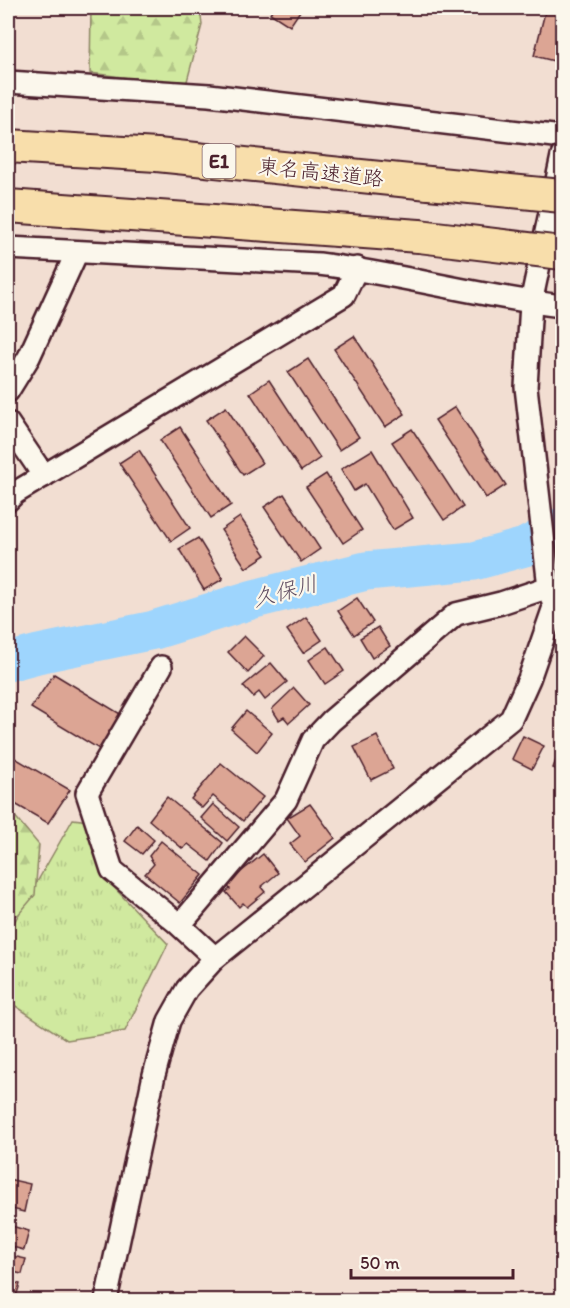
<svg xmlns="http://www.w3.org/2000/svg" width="570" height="1308" viewBox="0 0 570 1308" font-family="Itim,'Klee One',sans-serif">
<defs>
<pattern id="grass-tufts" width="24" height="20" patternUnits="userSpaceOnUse" patternTransform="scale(1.5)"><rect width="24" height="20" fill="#d0e99f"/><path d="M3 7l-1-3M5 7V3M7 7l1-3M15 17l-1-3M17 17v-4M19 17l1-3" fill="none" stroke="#b4c789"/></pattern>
<pattern id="forest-firs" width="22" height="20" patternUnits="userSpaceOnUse" patternTransform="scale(1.5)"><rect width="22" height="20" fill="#d0e99f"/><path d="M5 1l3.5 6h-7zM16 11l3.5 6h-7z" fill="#b4c789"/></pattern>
</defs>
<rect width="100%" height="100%" fill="#f2ded2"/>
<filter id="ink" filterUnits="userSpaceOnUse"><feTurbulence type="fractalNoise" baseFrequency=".0167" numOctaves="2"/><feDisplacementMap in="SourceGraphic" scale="12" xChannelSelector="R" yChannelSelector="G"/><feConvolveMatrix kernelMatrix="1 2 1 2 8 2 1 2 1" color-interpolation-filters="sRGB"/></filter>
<g filter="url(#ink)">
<!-- grass -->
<polygon fill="url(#grass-tufts)" stroke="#8d8465" stroke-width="1.5" points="73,819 89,821 101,874 168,944 125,1031 67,1040 8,1001 8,933"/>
<!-- forest -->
<g fill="url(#forest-firs)" stroke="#8d8465" stroke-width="1.5">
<polygon points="91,8 200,8 202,25 186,85 90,73"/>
<polygon points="8,808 39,845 35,895 18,915 8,915"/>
</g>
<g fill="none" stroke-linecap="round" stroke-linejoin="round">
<!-- river -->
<polyline stroke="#9ed5fd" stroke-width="39" points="8,662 38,654 154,630 254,599 366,571 474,561 525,547 562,527"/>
</g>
<!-- building -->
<g fill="#dca594" stroke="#4a1f2b" stroke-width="1.5">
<polygon points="273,8 302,8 290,26 270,13"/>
<polygon points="546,8 562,12 562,63 534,56"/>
<polygon points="354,336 405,414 385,427 334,349"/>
<polygon points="308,359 359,437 339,450 288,372"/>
<polygon points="269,380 320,458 301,471 250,393"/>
<polygon points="226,407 262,463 243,475 206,420"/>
<polygon points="455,407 506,485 486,498 435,420"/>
<polygon points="180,427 231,505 211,518 160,440"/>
<polygon points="412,429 463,507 444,520 392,442"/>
<polygon points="139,450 190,528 171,541 119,463"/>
<polygon points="372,450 413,518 393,530 365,484 354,491 341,469"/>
<polygon points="326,474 362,530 343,543 306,487"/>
<polygon points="284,494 320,549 301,562 264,507"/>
<polygon points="240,517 266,555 246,568 221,530"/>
<polygon points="198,538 223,579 204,590 179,549"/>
<polygon points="357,598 373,622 354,635 338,611"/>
<polygon points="306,617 322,640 303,653 287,630"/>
<polygon points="378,627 390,646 372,658 360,638"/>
<polygon points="244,636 264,656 248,673 228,652"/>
<polygon points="328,647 344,671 325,684 309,660"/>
<polygon points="271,663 287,682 265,700 259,692 253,697 243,686"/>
<polygon points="54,674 122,715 104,752 31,708"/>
<polygon points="294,688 309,705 289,723 284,717 279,720 272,709"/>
<polygon points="246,711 272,733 257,752 231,729"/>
<polygon points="377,736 393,769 371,780 354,747"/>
<polygon points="523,736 544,746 532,769 512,759"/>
<polygon points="562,744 562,771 553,768"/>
<polygon points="8,754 70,790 48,823 8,800"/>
<polygon points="221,763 263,797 243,821 213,796 202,808 191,799"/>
<polygon points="167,797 223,843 210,861 188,844 183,849 149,820"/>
<polygon points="213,804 239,827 227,841 201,818"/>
<polygon points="310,804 335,838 305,862 290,844 300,836 287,818"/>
<polygon points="137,825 154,840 142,854 125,841"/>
<polygon points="161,841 203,875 180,903 145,874 154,864 149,856"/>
<polygon points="263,854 278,873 261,887 265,892 247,907 243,903 239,907 226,892 230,889 226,884"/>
<polygon points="8,1179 30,1184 24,1212 8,1208"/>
<polygon points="8,1225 29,1231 24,1250 8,1246"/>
<polygon points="8,1255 26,1259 22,1274 8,1271"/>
<polygon points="8,1281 20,1284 15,1300 8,1300"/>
</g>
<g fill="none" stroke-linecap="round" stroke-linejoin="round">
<defs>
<g id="minor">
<polyline points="8,82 209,95 562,137"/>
<path d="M8 248 319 264C401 274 481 297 562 306"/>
<polyline points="8,391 29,357 77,252"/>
<polyline points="8,423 44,476"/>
<polyline points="8,500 15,493 344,295 357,268"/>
<polyline points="161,667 87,793 112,870 176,922 215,958"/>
<polyline points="180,925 286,800 313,740 331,721 456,614 501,603 549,587"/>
<polyline points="106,1300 154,1075 169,1021 187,989 215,958 511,719 529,679 554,607 549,587 526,387 531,303 562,156"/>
</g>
<g id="highway">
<polyline points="8,146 157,155 429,183"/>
<polyline points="8,206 419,236"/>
</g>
</defs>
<!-- minor casing -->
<use href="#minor" stroke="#4a1f2b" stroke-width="26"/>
<!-- highway casing -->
<use href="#highway" stroke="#4a1f2b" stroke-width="36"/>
<!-- minor -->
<use href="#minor" stroke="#fbf7ec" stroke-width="21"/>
<!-- highway -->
<use href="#highway" stroke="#f8deab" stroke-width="32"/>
<defs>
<g id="highway-bridge">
<polyline points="429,183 562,196"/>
<polyline points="419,236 562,253"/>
</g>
</defs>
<!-- highway-bridge casing -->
<use href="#highway-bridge" stroke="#4a1f2b" stroke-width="36" stroke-linecap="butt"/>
<!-- highway-bridge -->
<use href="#highway-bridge" stroke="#f8deab" stroke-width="32"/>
</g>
</g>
<g text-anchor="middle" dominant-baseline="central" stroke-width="4.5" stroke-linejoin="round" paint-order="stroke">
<!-- shield labels -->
<rect fill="#fbf7ec" stroke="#7f6065" stroke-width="1.5" x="202.5" y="144" width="33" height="34" rx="4.5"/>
<g font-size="20" font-weight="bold" fill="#4a1f2b">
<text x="219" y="161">E1</text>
</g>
<!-- street labels -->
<g font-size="21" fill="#4a1f2b" stroke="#fbf7ec">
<text transform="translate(321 172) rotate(6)">東名高速道路</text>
</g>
<!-- water labels -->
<g font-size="22" font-style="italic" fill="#5f4c60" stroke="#fbf7ec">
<text transform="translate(285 591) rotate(-14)">久保川</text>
</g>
</g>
<!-- margin -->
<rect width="570" height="1308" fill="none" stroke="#fbf7ec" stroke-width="30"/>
<rect x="15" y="15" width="540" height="1278" fill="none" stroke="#4a1f2b" stroke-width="2" filter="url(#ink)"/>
<!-- scale -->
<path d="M351 1269v9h162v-9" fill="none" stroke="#4a1f2b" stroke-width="3"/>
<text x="360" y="1269" font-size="18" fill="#4a1f2b" stroke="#fbf7ec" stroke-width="4.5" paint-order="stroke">50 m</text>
</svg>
